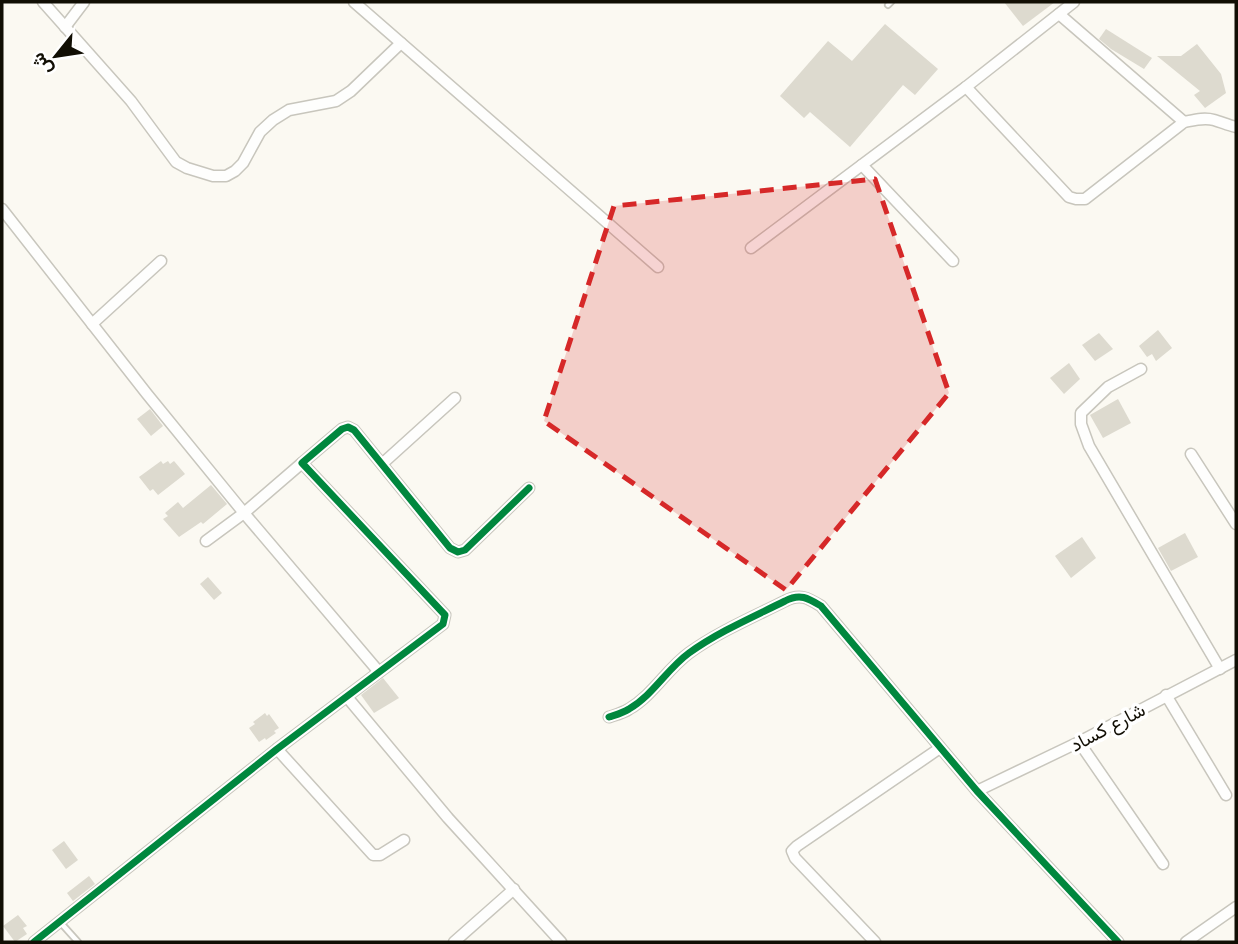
<svg xmlns="http://www.w3.org/2000/svg" width="1238" height="944" viewBox="0 0 1238 944" font-family="'Playfair Display',Vazirmatn,serif">
<rect width="100%" height="100%" fill="#fbf9f2"/>
<!-- building -->
<g fill="#dddacf">
<polygon points="1004,2 1055,2 1023,26"/>
<polygon points="885,24 938,69 915,95 903,85 850,147 810,112 804,118 780,96 828,41 852,61"/>
<polygon points="1106,29 1152,58 1144,69 1111,49 1099,39"/>
<polygon points="1197,44 1221,74 1226,93 1205,108 1194,95 1200,91 1157,56 1181,56"/>
<polygon points="1158,330 1172,348 1156,361 1152,354 1147,357 1139,346"/>
<polygon points="1099,333 1113,349 1095,361 1082,345"/>
<polygon points="1069,363 1080,379 1064,394 1050,378"/>
<polygon points="1118,399 1131,423 1103,438 1090,415"/>
<polygon points="150,409 163,426 151,436 137,419"/>
<polygon points="161,461 163,464 168,461 170,464 174,461 185,474 158,495 153,489 150,491 139,477"/>
<polygon points="211,485 227,504 203,524 201,522 179,537 163,519 168,516 165,513 178,502 183,508"/>
<polygon points="1185,533 1198,557 1171,571 1158,548"/>
<polygon points="1082,537 1096,558 1071,578 1055,556"/>
<polygon points="208,577 222,593 214,600 200,584"/>
<polygon points="383,678 399,698 374,713 361,695"/>
<polygon points="265,713 267,716 269,714 279,728 274,731 276,733 266,740 265,738 259,742 249,728 255,724 253,722"/>
<polygon points="64,841 78,860 66,869 52,850"/>
<polygon points="89,876 95,884 73,901 67,893"/>
<polygon points="18,915 27,926 23,928 27,934 15,942 3,926"/>
</g>
<g fill="none" stroke-linecap="round" stroke-linejoin="round">
<defs>
<g id="lane">
<polyline points="888,5 891,2"/>
<polyline points="60,922 78,942"/>
</g>
<g id="street">
<polyline points="43,2 131,101 176,162 187,168 213,176 226,176 235,171 243,163 260,132 273,120 289,110 336,101 351,91 401,43"/>
<polyline points="354,2 658,267"/>
<polyline points="1059,14 1184,122"/>
<polyline points="65,27 84,2"/>
<path d="M966 87 1069 197 1076 199H1085L1184 122C1194 120 1204 117 1214 120 1221 122 1228 125 1236 127"/>
<polyline points="862,165 953,261"/>
<polyline points="2,209 147,394 244,513 206,541"/>
<polyline points="751,248 966,87 1074,2"/>
<polyline points="92,324 161,261"/>
<polyline points="1141,369 1108,387 1081,413 1081,424 1089,446 1220,669"/>
<polyline points="1191,454 1236,524"/>
<polyline points="302,463 244,513 379,672"/>
<polyline points="382,464 455,398"/>
<polyline points="1166,695 1226,795"/>
<polyline points="347,697 448,818 561,942"/>
<path d="M609 717C615 715 623 713 629 709 653 695 667 669 689 653 718 632 753 617 785 601 800 593 808 598 821 606L977 791 1118 942"/>
<polyline points="1079,742 1163,864"/>
<polyline points="277,749 373,855 380,855 404,840"/>
<polyline points="977,791 1079,742 1236,660"/>
<polyline points="34,942 277,749 443,624 445,615 302,463 342,429 348,427 354,430 450,548 458,552 465,550 529,488"/>
<polyline points="454,942 514,889"/>
<polyline points="875,942 795,858 792,851 797,846 940,748"/>
<polyline points="1186,942 1236,907"/>
</g>
</defs>
<!-- lane casing -->
<use href="#lane" stroke="#c8c6bd" stroke-width="8"/>
<!-- street casing -->
<use href="#street" stroke="#c8c6bd" stroke-width="13"/>
<!-- lane -->
<use href="#lane" stroke="#fefefd" stroke-width="4.5"/>
<!-- street -->
<use href="#street" stroke="#fefefd" stroke-width="10"/>
<defs>
<g id="cycleway">
<path d="M609 717C615 715 623 713 629 709 653 695 667 669 689 653 718 632 753 617 785 601 800 593 808 598 821 606L977 791 1118 942"/>
<polyline points="34,942 277,749 443,624 445,615 302,463 342,429 348,427 354,430 450,548 458,552 465,550 529,488"/>
</g>
</defs>
<!-- cycleway casing -->
<use href="#cycleway" stroke="#fff" stroke-width="11"/>
<!-- cycleway -->
<use href="#cycleway" stroke="#00873e" stroke-width="7"/>
</g>
<!-- marked area -->
<path fill="#d62828" fill-opacity="0.2" stroke="#d62828" stroke-width="5" stroke-dasharray="14 9" stroke-linejoin="round" d="M875 179 949 393 786 590 544 421 614 206Z"/>
<g text-anchor="middle" dominant-baseline="central" stroke-width="7" stroke-linejoin="round" paint-order="stroke">
<!-- street labels -->
<g font-size="19" fill="#110e04" stroke="#fff">
<text transform="translate(1107 726) rotate(-28)">شارع كساد</text>
</g>
</g>
<!-- border -->
<rect width="1238" height="944" fill="none" stroke="#110e04" stroke-width="7"/>
<!-- north arrow -->
<g transform="translate(56 56) rotate(240)" stroke="#ffffff" stroke-width="5" paint-order="stroke">
<path d="M0-5L12 26L0 18L-12 26Z" fill="#110e04"/>
<text y="-10" font-size="19" font-weight="bold" text-anchor="middle" fill="#110e04">ش</text>
</g>
</svg>
